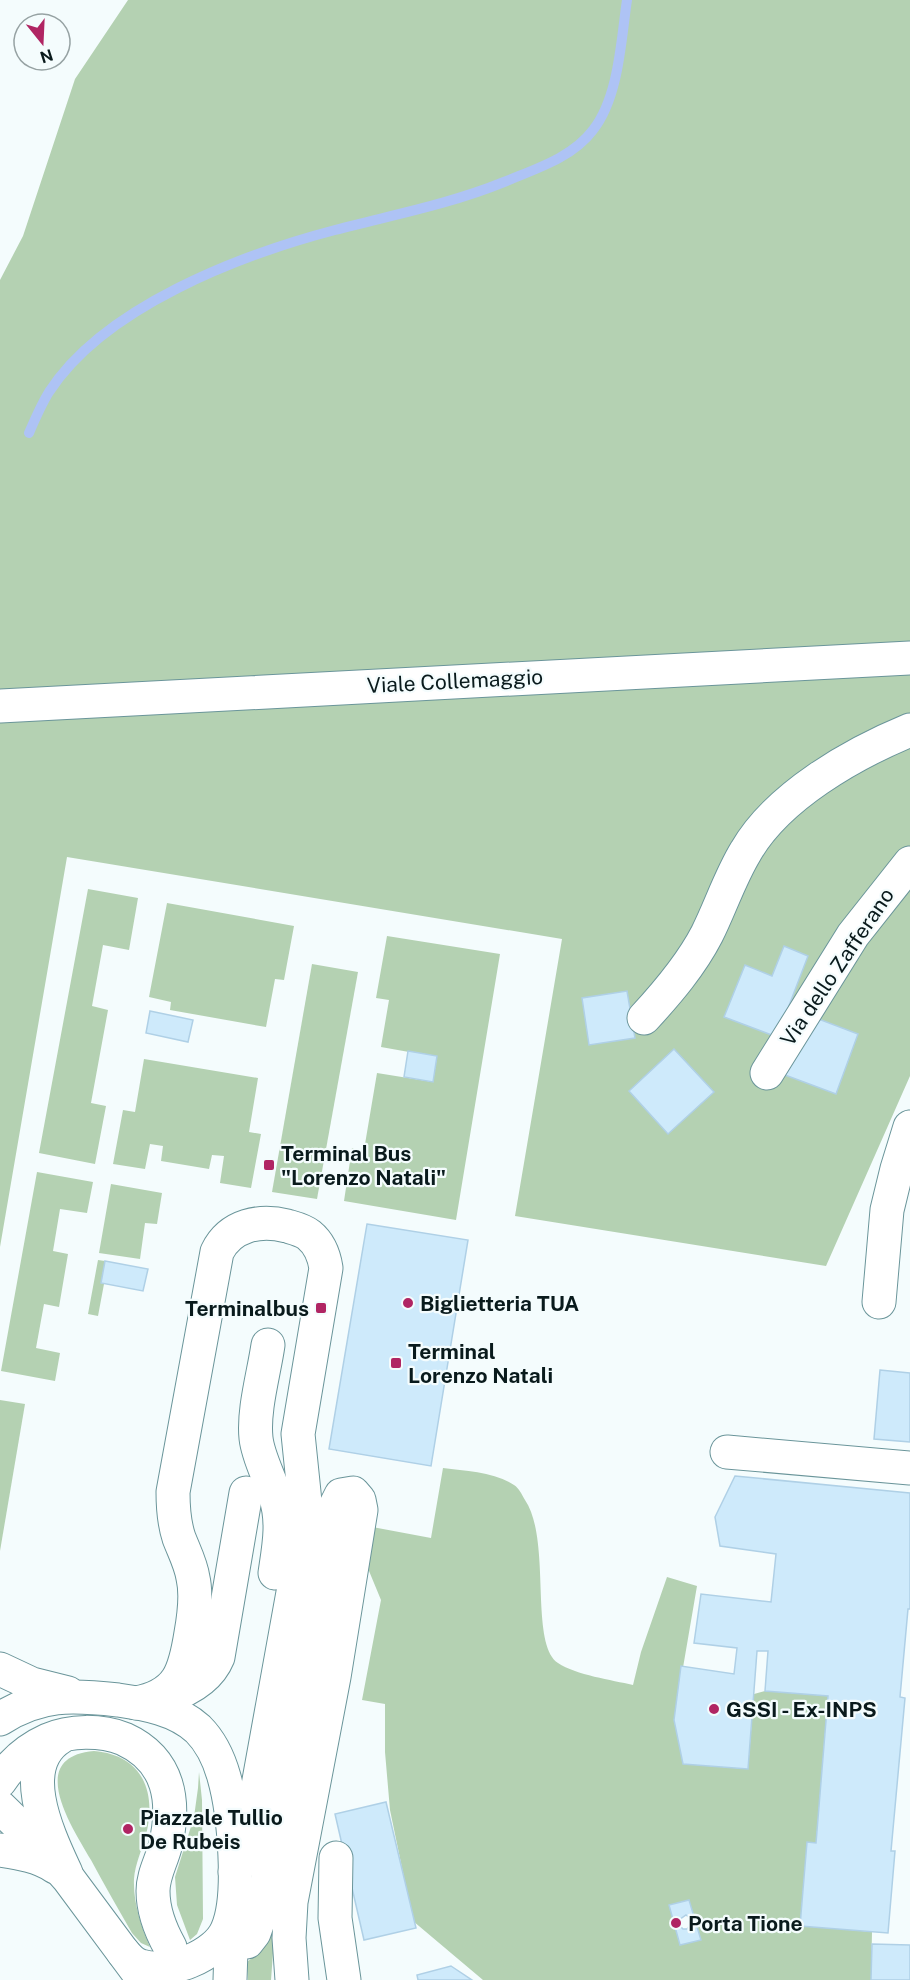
<svg xmlns="http://www.w3.org/2000/svg" width="910" height="1980" viewBox="0 0 910 1980" font-family="'Public Sans',sans-serif">
<rect width="100%" height="100%" fill="#f4fcfd"/>
<!-- green -->
<g fill="#b4d1b2" fill-rule="evenodd">
<polygon points="128,0 910,0 910,1076 826,1266 515,1216 562,939 67,857 0,1247 0,280 23,236 75,79"/>
<polygon points="88,889 138,898 129,950 103,945 92,1006 108,1010 91,1103 106,1106 95,1164 39,1153"/>
<polygon points="167,903 294,926 284,980 275,979 266,1027 170,1010 171,1002 149,997"/>
<polygon points="387,936 500,954 456,1220 344,1201 352,1148 364,1150 377,1073 433,1082 437,1057 381,1047 389,1000 376,998"/>
<polygon points="312,964 358,972 317,1199 272,1192"/>
<polygon points="144,1059 258,1078 249,1132 261,1134 251,1188 220,1183 224,1156 212,1155 209,1169 161,1161 163,1146 150,1144 145,1169 113,1164 123,1110 135,1112"/>
<polygon points="37,1172 93,1182 87,1213 60,1209 53,1251 68,1254 59,1307 44,1304 36,1348 60,1353 55,1381 1,1371"/>
<polygon points="111,1184 162,1193 157,1224 145,1223 140,1259 99,1253"/>
<polygon points="98,1260 105,1261 101,1283 104,1284 98,1316 88,1314"/>
<polygon points="0,1400 25,1404 0,1551"/>
<path d="M443 1468C466 1471 495 1472 514 1485 519 1488 522 1495 525 1500 552 1540 529 1643 558 1663 576 1675 612 1680 633 1685L641 1652 667 1577 697 1586 674 1720 683 1764 748 1769 754 1694 765 1691 828 1696 816 1843H807L800 1925 872 1932 871 1980H483L413 1921 390 1810 385 1752V1704L362 1700 381 1600 362 1554 367 1526 431 1538ZM689 1901 700 1940 680 1945 669 1905Z"/>
<path d="M94 1751C142 1755 157 1791 146 1835 142 1850 135 1864 134 1879 133 1902 141 1926 150 1947L141 1943 132 1933C118 1909 104 1884 91 1860 72 1827 25 1757 94 1751Z"/>
<polygon points="199,1772 202,1800 203,1919 197,1934 190,1940 177,1905 175,1877 194,1817 198,1788"/>
<polygon points="275,1926 271,1980 248,1980 247,1962 262,1950"/>
</g>
<g fill="none" stroke-linecap="round" stroke-linejoin="round">
<!-- stream -->
<path stroke="#aec3f5" stroke-width="10" d="M29 433C35 419 41 405 49 392 104 307 240 255 335 230 392 215 450 204 504 182 535 169 572 158 593 130 619 97 621 40 627 0"/>
</g>
<!-- building -->
<g fill="#ceeafb" stroke="#afd0e6" stroke-width="1.5" fill-rule="evenodd">
<polygon points="784,946 808,956 777,1037 724,1017 745,965 772,976"/>
<polygon points="627,991 635,1038 589,1045 582,998"/>
<polygon points="150,1011 193,1020 188,1042 146,1033"/>
<polygon points="808,1015 858,1034 836,1094 785,1075"/>
<polygon points="674,1049 714,1092 668,1134 629,1091"/>
<polygon points="408,1051 437,1056 433,1082 404,1077"/>
<polygon points="367,1224 468,1240 431,1466 329,1449"/>
<polygon points="105,1261 148,1269 143,1291 101,1283"/>
<polygon points="880,1370 910,1373 910,1442 874,1439"/>
<polygon points="735,1476 910,1493 910,1609 908,1609 900,1697 905,1698 891,1851 895,1851 888,1933 800,1926 807,1842 816,1843 828,1696 765,1691 768,1651 757,1651 748,1769 683,1764 674,1720 681,1666 734,1674 737,1648 694,1643 701,1594 771,1602 776,1554 720,1546 715,1517"/>
<polygon points="386,1802 416,1928 364,1940 335,1814"/>
<path d="M689 1900 701 1940 680 1945 669 1905ZM686 1915 690 1918 691 1924 687 1929H683L678 1924 679 1920Z"/>
<polygon points="872,1944 910,1945 910,1980 871,1980"/>
<polygon points="451,1966 472,1980 418,1980 417,1975"/>
</g>
<g fill="none" stroke-linecap="round" stroke-linejoin="round">
<defs>
<g id="minor">
<path d="M644 1018C668 992 691 965 707 934 721 906 730 877 746 851 778 796 852 754 910 730"/>
<polyline points="767,1073 853,935 910,863"/>
<polyline points="879,1302 887,1210 897,1169 910,1127"/>
<path d="M268 1345C264 1373 253 1410 256 1438 258 1457 269 1476 275 1495 284 1521 279 1546 275 1573"/>
<polyline points="727,1452 910,1468"/>
<path d="M167 1697C188 1690 209 1679 218 1657L246 1493"/>
<path d="M136 1703C179 1695 185 1671 191 1633 194 1616 197 1595 193 1578 191 1564 184 1551 179 1538 174 1523 173 1508 173 1492L217 1252C230 1225 260 1219 287 1226 294 1228 303 1230 309 1235 320 1244 324 1255 326 1268L298 1434 305 1502V1526L252 1819 247 1846 235 1872"/>
<path d="M61 1737C14 1765 49 1836 66 1873"/>
<path d="M0 1781C12 1763 28 1749 48 1740 70 1730 101 1730 124 1739 170 1760 176 1802 165 1847 161 1862 153 1875 153 1891 153 1910 161 1931 170 1947"/>
<polyline points="336,1858 335,1918 344,1980"/>
<polyline points="247,1942 254,1933 262,1910 335,1507 341,1495 353,1493 359,1500 361,1510 334,1677 291,1902 289,1938 292,1980"/>
</g>
<g id="major">
<polyline points="0,706 910,658"/>
<polyline points="0,1669 32,1684 68,1693"/>
<path d="M0 1719C40 1693 72 1695 118 1700 146 1704 176 1709 198 1729 211 1742 219 1759 224 1777 234 1812 242 1897 227 1930 216 1956 168 1975 141 1966 133 1964 128 1958 123 1952"/>
<polyline points="0,1807 36,1842 68,1878 137,1971"/>
<path d="M0 1850C19 1853 39 1856 55 1867"/>
<polyline points="230,1980 232,1919"/>
</g>
</defs>
<!-- minor casing -->
<use href="#minor" stroke="#6a959a" stroke-width="35"/>
<!-- major casing -->
<use href="#major" stroke="#6a959a" stroke-width="35"/>
<!-- minor -->
<use href="#minor" stroke="#fff" stroke-width="33"/>
<!-- major -->
<use href="#major" stroke="#fff" stroke-width="33"/>
</g>
<!-- markers -->
<g fill="#b02563" stroke="#f4fcfd" stroke-width="2">
<rect x="263" y="1159" width="12" height="12" rx="3"/>
<circle cx="408" cy="1303" r="6"/>
<rect x="315" y="1302" width="12" height="12" rx="3"/>
<rect x="390" y="1357" width="12" height="12" rx="3"/>
<circle cx="714" cy="1709" r="6"/>
<circle cx="128" cy="1829" r="6"/>
<circle cx="676" cy="1923" r="6"/>
</g>
<g text-anchor="middle" dominant-baseline="central" stroke-width="4.5" stroke-linejoin="round" paint-order="stroke">
<!-- street labels -->
<g font-size="21" fill="#091a1c" stroke="#f4fcfd">
<text transform="translate(455 681) rotate(-3)">Viale Collemaggio</text>
<text transform="translate(837 967) rotate(-56)">Via dello Zafferano</text>
</g>
<!-- poi labels -->
<g font-size="21" font-weight="bold" fill="#091a1c" stroke="#f4fcfd" text-anchor="start">
<text x="281" y="1153">Terminal Bus<tspan x="281" dy="24">"Lorenzo Natali"</tspan></text>
<text x="420" y="1303">Biglietteria TUA</text>
<text x="309" y="1308" text-anchor="end">Terminalbus</text>
<text x="408" y="1351">Terminal<tspan x="408" dy="24">Lorenzo Natali</tspan></text>
<text x="726" y="1709">GSSI - Ex-INPS</text>
<text x="140" y="1817">Piazzale Tullio<tspan x="140" dy="24">De Rubeis</tspan></text>
<text x="688" y="1923">Porta Tione</text>
</g>
</g>
<!-- north arrow -->
<g transform="translate(42 42) rotate(162)"><circle r="28" fill="#f4fcfd" stroke="#96a2a3" stroke-width="1.5"/>
<path d="M0-4.5L10 22L0 15L-10 22Z" fill="#b02563"/>
<text y="-9" font-size="16" font-weight="bold" text-anchor="middle" fill="#091a1c">N</text>
</g>
</svg>
